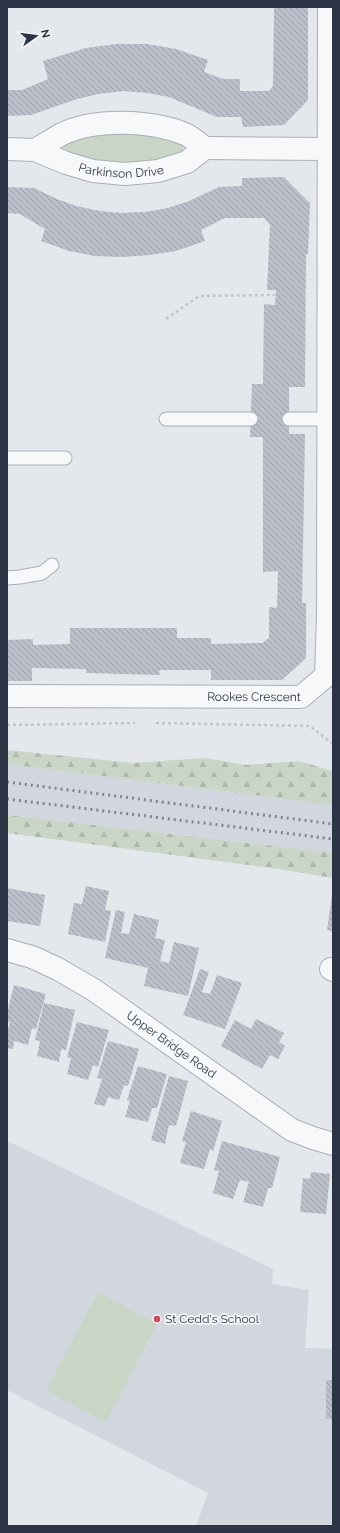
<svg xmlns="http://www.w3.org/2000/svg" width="340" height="1533" viewBox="0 0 340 1533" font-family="Raleway,sans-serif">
<defs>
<pattern id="forest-firs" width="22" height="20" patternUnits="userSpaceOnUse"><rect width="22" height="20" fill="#c9d6c5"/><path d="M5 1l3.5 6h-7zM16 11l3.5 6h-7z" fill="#adb8ab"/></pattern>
<pattern id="building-back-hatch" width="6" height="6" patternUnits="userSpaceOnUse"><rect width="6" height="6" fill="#bbc0ca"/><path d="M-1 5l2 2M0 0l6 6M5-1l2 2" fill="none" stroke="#989da6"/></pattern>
</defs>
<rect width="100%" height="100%" fill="#e4e7ec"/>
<!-- built -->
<g fill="#d2d6de">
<polygon points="7,764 333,805 333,853 7,815"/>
<polygon points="7,1141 273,1269 272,1284 309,1290 305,1348 333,1349 333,1526 196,1526 208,1493 7,1390"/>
</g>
<!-- grass -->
<g fill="#c9d6c5">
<path d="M143 132 183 144V151C159 161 130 168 103 163 90 161 77 156 64 152L63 146 84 137 103 134Z"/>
<polygon points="98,1292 157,1324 106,1422 46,1391"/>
</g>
<!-- forest -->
<g fill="url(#forest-firs)">
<polygon points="7,750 133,763 205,758 247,765 299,761 333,771 333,805 7,764"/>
<polygon points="7,815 333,853 333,878 279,869 7,833"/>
</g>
<!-- building -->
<g fill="url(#building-back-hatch)">
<polygon points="274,7 308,7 308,100 284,125 243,127 241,117 217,117 169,97 148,93 123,91 99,94 77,99 31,115 7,116 7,90 22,90 48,79 43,61 86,48 117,44 147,44 176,49 208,60 204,72 223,79 240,79 240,91 269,91 273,86"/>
<polygon points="284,177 310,203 308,254 306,254 305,387 289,387 289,434 305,434 302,603 306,603 306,658 282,680 211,680 211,670 159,670 160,675 86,673 86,669 32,668 32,681 7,681 7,640 33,639 33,645 70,644 70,628 177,628 177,638 211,638 211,644 262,643 269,638 269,607 277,608 278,571 263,572 263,437 250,437 252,384 263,384 264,304 275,305 276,290 267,290 270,225 264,218 225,218 201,230 205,241 176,251 150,255 122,257 95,256 69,251 41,241 45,229 20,214 7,213 7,187 34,188 57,199 76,206 100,211 121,213 145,212 168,208 189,201 219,187 242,186 242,178"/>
<polygon points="86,886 109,891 105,910 111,911 105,942 68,934 74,903 82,904"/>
<polygon points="7,888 45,895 40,926 7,921"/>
<polygon points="332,895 333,896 333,931 327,930"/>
<polygon points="116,910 125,912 121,933 129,934 134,914 159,920 155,938 165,940 160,961 169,963 174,942 199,948 188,996 144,986 148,968 105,958"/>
<polygon points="200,969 209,972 202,992 210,994 217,975 242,983 225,1029 183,1015"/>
<polygon points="14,985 46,994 36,1029 32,1028 28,1045 14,1041 13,1049 7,1048 7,1033 10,1022 7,1022 7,1014"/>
<polygon points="44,1003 75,1010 66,1050 61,1049 59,1062 37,1056 40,1041 35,1040"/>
<polygon points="256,1019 284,1033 279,1042 285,1046 278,1059 270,1055 262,1069 221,1046 235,1020 251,1029"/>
<polygon points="77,1022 109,1030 98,1067 93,1065 88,1080 67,1074 71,1058 67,1057"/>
<polygon points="108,1041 139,1049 128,1086 124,1085 119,1100 108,1097 105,1106 94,1104 102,1079 97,1078"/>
<polygon points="138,1066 167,1074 157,1108 152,1108 148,1122 125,1117 130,1101 127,1100"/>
<polygon points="169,1076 188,1081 176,1126 169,1125 165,1144 151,1140"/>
<polygon points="191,1111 222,1121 213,1151 210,1149 204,1169 180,1163 186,1142 182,1141"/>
<polygon points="222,1141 280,1157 272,1188 268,1188 263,1207 243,1202 249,1182 240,1180 233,1199 213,1193 219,1171 214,1170"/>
<polygon points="311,1172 330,1174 326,1214 300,1212 303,1178 310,1179"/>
<rect x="326" y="1380" width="7" height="39"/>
</g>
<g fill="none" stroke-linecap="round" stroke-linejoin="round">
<defs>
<g id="lane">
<polyline points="166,419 251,419"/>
<polyline points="289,419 329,419"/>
<polyline points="7,458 65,458"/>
<polyline points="7,578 20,577 42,573 52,565"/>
</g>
<g id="street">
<polyline points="205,148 333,149"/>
<path id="s1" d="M7 149 35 150 66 163 93 171 125 174 158 171 187 162 205 148C199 144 192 137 185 134 151 120 95 118 62 134 53 139 44 145 35 150"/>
<path id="s2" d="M7 696 301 697 326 676 328 617 329 7"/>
<path id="s3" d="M7 950 32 957 58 969 94 990 292 1130 313 1138 333 1144"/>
<polyline points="331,969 333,970"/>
</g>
</defs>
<!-- lane casing -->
<use href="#lane" stroke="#a9aeb7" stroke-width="15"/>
<!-- street casing -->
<use href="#street" stroke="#a9aeb7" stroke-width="24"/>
<!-- path -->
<g stroke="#c2c5cb" stroke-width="2.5" stroke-dasharray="3 3" stroke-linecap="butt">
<polyline points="166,319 199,296 275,295"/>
<polyline points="156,723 310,726 333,744"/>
<polyline points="7,725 135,723"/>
</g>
<!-- lane -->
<use href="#lane" stroke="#f7f8fa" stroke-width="13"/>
<!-- street -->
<use href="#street" stroke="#f7f8fa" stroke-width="22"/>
<!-- rail -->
<g stroke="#7d8696" stroke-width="3" stroke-dasharray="2 4" stroke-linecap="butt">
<polyline points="7,782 333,824"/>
<polyline points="7,799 333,839"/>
</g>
</g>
<!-- markers -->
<circle fill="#d1495b" stroke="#f4f6f9" stroke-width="1.5" cx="157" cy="1319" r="4"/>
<g text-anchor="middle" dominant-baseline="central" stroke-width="3.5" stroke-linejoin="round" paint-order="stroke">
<!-- street labels -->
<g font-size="12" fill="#2b3445" stroke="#f4f6f9">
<text stroke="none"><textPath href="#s1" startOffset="118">Parkinson Drive</textPath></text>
<text stroke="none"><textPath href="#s2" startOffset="247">Rookes Crescent</textPath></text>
<text stroke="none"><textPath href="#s3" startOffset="191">Upper Bridge Road</textPath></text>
</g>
<!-- poi labels -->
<g font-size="12" fill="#2b3445" stroke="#f4f6f9" text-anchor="start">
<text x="165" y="1319">St Cedd's School</text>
</g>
</g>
<!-- border -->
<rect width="340" height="1533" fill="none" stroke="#2b3445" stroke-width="16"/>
<!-- north arrow -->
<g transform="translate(36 36) rotate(76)" stroke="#f4f6f9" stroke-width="3" paint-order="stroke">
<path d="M0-3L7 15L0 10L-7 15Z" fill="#2b3445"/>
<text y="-6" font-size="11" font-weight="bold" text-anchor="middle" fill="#2b3445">N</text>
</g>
</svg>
